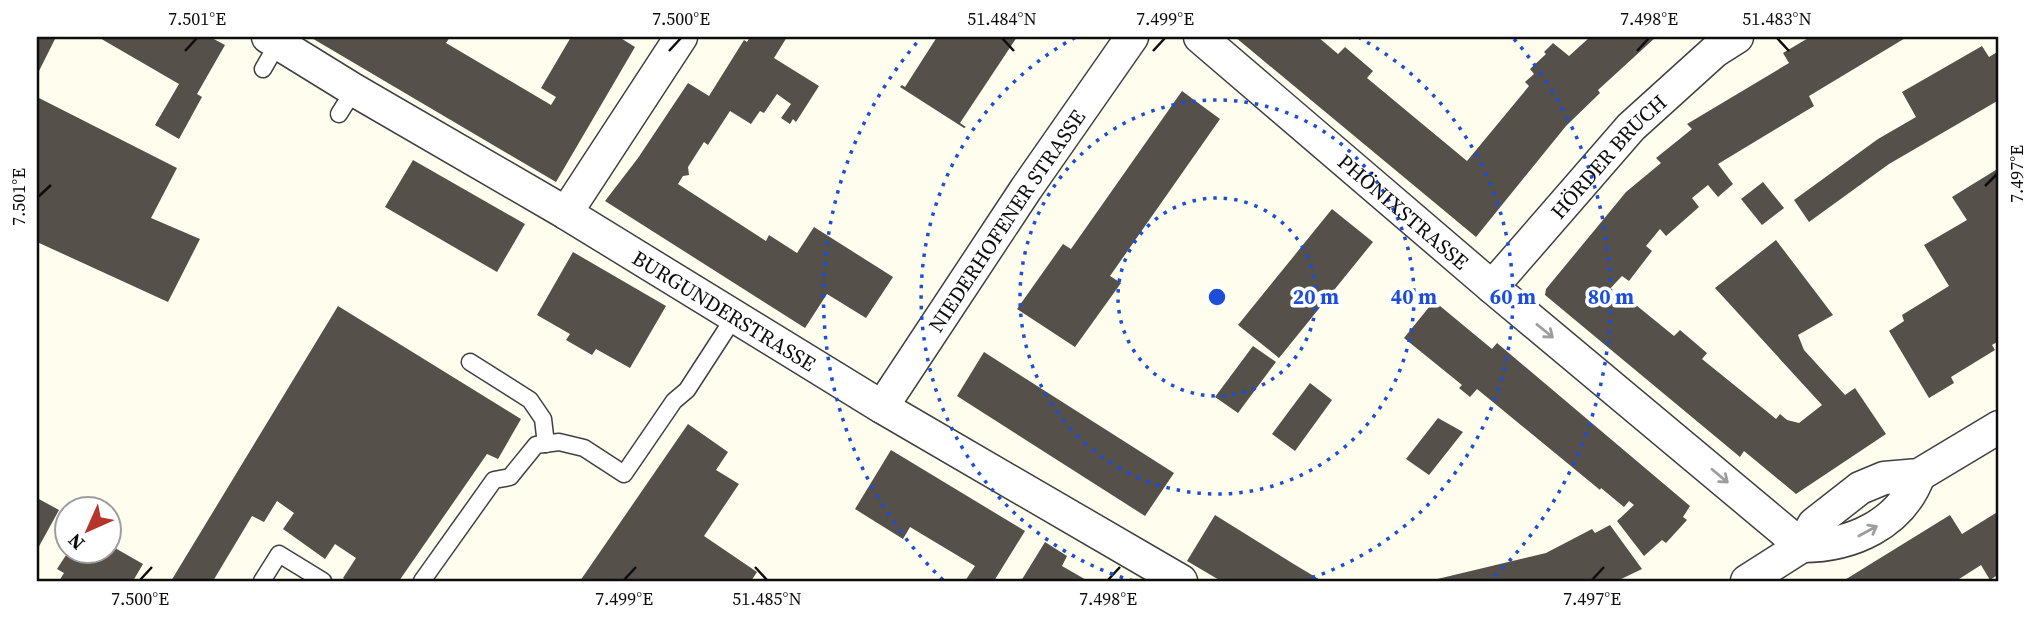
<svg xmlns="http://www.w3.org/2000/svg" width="2036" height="618" viewBox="0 0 2036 618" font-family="'Source Serif 4',serif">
<rect width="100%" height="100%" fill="#fefdee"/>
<!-- building -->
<g fill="#55504a">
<polygon points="37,37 56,37 37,75"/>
<polygon points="98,37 210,37 225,45 197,94 202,97 179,139 155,125 179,84"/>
<polygon points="310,37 450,37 446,43 551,105 556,97 541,88 571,37 619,37 635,47 556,182"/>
<polygon points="750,37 787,37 774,58 819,86 796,122 793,119 790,124 781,118 791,104 777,94 764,113 760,111 751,124 730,111 708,145 704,142 688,167 689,175 683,176 678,184 766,241 769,235 797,253 814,227 893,277 866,318 827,294 805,328 605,201 638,158 688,83 709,96 744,40 747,42"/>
<polygon points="937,37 1017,37 960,123 966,127 964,128 900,87 902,85 905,87"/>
<polygon points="1235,37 1318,37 1338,54 1345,47 1373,71 1367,78 1467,161 1529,86 1525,82 1534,74 1530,69 1546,54 1544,52 1553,43 1569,56 1590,37 1656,37 1598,90 1600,93 1566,126 1476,237"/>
<polygon points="1810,37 1907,37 1809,96 1814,106 1718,164 1733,184 1718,197 1708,185 1692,198 1699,207 1666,236 1660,229 1646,246 1652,251 1629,281 1622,276 1607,292 1626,308 1631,301 1674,336 1680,330 1707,353 1702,359 1770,414 1776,419 1780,414 1787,420 1799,423 1822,405 1715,288 1776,240 1833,315 1798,335 1804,350 1845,395 1855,388 1886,434 1796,494 1744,451 1740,457 1545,295 1546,289 1626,192 1661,163 1656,158 1692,129 1687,124 1789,63 1783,53"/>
<polygon points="1982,46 1989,57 1999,51 1999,100 1889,164 1809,222 1794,200 1878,139 1916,117 1902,92"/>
<polygon points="1182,91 1220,119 1110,276 1121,283 1075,347 1017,309 1063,244 1071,249"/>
<polygon points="37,97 177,168 151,218 200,239 168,302 37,242"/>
<polygon points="413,160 525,224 497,272 385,207"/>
<polygon points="1999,168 1999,341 1992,345 1995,350 1951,377 1954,383 1929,398 1889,331 1904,321 1902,315 1949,286 1924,245 1967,220 1952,197"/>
<polygon points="1763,182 1784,208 1762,225 1741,199"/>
<polygon points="1332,209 1373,242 1279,358 1238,325"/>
<polygon points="573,252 666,306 630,368 596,349 592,355 566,340 570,334 537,315"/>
<polygon points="1434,301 1492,349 1497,343 1690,506 1683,517 1687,520 1666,543 1662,540 1644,556 1617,521 1634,505 1629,501 1624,507 1601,488 1600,490 1477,389 1470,397 1459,388 1462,385 1404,338"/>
<polygon points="338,306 521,419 498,459 487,454 399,581 347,581 343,578 356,558 335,544 325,559 283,529 294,513 277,501 264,522 252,516 213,581 171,581"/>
<polygon points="1253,346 1276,362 1238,413 1215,397"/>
<polygon points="984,352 1174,473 1145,516 957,396"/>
<polygon points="1310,383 1332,400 1295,451 1272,434"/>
<polygon points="1438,418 1463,432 1429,475 1406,459"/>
<polygon points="688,424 728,452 716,470 739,484 704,536 757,572 751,581 580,581"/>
<polygon points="891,450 1025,531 994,581 965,581 975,566 910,527 903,539 855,509"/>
<polygon points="37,498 59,510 37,550"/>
<polygon points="1999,511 1999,574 1990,580 1981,565 1956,581 1843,581 1950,515 1962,534"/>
<polygon points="1215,515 1292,563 1322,581 1221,581 1187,561"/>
<polygon points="1610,525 1642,569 1617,581 1429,581 1546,553 1592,529 1595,533"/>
<polygon points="1045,542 1067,556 1062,566 1088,581 1021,581"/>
<polygon points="108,544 143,564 133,581 59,581 64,573 57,569 68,552 108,552"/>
</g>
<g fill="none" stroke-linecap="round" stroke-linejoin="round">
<defs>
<g id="service">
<polyline points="263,69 278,43"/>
<polyline points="339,114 354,90"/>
<polyline points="470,362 530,400 543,419 546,444"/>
<polyline points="262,581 279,554 323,581"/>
<polyline points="422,581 494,480 510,477 536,445 559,442 584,448 624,474 674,401 687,390 735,316"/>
</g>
<g id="minor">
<path id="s1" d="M268 37 354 90 566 213 882 407 1181 581"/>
<path id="s2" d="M1200 37 1492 287 1802 546"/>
<polyline points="566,213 681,37"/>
<path id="s3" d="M1492 287 1631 127 1715 51 1737 37"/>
<path id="s4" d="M882 407 1026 189 1132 37"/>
<path d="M1802 546C1852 546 1901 524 1919 475"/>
<polyline points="1747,581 1802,546 1814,524 1860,488 1884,478 1919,475 1999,427"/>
</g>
</defs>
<!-- service casing -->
<use href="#service" stroke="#404040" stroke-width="19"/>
<!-- minor casing -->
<use href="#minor" stroke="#404040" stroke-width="35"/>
<!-- service -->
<use href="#service" stroke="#fff" stroke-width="16"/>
<!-- minor -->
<use href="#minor" stroke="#fff" stroke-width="32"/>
</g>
<!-- one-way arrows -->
<defs><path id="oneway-shaft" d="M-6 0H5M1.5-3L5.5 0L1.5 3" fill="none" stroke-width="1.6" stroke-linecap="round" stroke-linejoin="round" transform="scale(1.75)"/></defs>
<g stroke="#9e9e9e">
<use href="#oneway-shaft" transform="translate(1545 331) rotate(39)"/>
<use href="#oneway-shaft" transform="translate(1720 476) rotate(40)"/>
<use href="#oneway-shaft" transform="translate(1868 531) rotate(-29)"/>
</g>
<!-- ticks -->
<path fill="none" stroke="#0d0d0d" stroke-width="2.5" d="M1002 38 1014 51M1777 38 1789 51M185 51 197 38M669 51 681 38M1153 51 1165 38M1637 51 1649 38M1985 186 1997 174M38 197 51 185M755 567 767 580M140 580 152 567M624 580 636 567M1108 580 1120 567M1592 580 1604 567"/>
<!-- distance rings -->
<g fill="none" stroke="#1d4ed8" stroke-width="3.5" stroke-dasharray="3.5 7">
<circle cx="1217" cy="297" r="99"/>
<circle cx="1217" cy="297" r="197"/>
<path d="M1133 581A296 296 0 0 1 1076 37M1358 37A296 296 0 0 1 1301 581"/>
<path d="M943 580A394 394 0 0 1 920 39M1514 39A394 394 0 0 1 1491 580"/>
</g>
<g text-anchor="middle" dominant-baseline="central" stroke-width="7" stroke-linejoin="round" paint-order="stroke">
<!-- street labels -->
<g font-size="21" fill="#0d0d0d" stroke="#fff">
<text stroke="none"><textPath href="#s3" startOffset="175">HÖRDER BRUCH</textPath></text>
<text stroke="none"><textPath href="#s2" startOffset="268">PHÖNIXSTRASSE</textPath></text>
<text stroke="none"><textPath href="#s4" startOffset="224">NIEDERHOFENER STRASSE</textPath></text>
<text stroke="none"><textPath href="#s1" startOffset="532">BURGUNDERSTRASSE</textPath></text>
</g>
</g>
<circle cx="1217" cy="297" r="10" fill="#1d4ed8" stroke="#fff" stroke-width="3.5"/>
<g font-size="21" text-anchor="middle" font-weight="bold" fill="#1d4ed8" stroke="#fff" stroke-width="7" stroke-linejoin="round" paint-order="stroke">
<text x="1316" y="304">20 m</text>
<text x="1414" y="304">40 m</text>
<text x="1513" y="304">60 m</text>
<text x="1611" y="304">80 m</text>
</g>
<!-- border -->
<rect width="2036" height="618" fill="none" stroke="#ffffff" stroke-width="77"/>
<!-- north arrow -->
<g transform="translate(88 530) rotate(225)"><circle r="33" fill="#ffffff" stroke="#9e9e9e" stroke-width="2"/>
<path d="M0-5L12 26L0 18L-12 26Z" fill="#b5352d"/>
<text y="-10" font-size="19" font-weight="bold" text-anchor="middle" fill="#0d0d0d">N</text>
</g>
<rect x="38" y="38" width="1959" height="542" fill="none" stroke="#0d0d0d" stroke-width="2.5"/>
<g font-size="18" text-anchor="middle" fill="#0d0d0d">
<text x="197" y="25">7.501°E</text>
<text x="681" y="25">7.500°E</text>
<text x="1002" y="25">51.484°N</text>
<text x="1165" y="25">7.499°E</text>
<text x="1649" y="25">7.498°E</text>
<text x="1777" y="25">51.483°N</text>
<text transform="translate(2017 174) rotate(-90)" y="6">7.497°E</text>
<text transform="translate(19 197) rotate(-90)" y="6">7.501°E</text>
<text x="140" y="605">7.500°E</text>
<text x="624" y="605">7.499°E</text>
<text x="767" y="605">51.485°N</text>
<text x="1108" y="605">7.498°E</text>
<text x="1592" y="605">7.497°E</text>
</g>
</svg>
